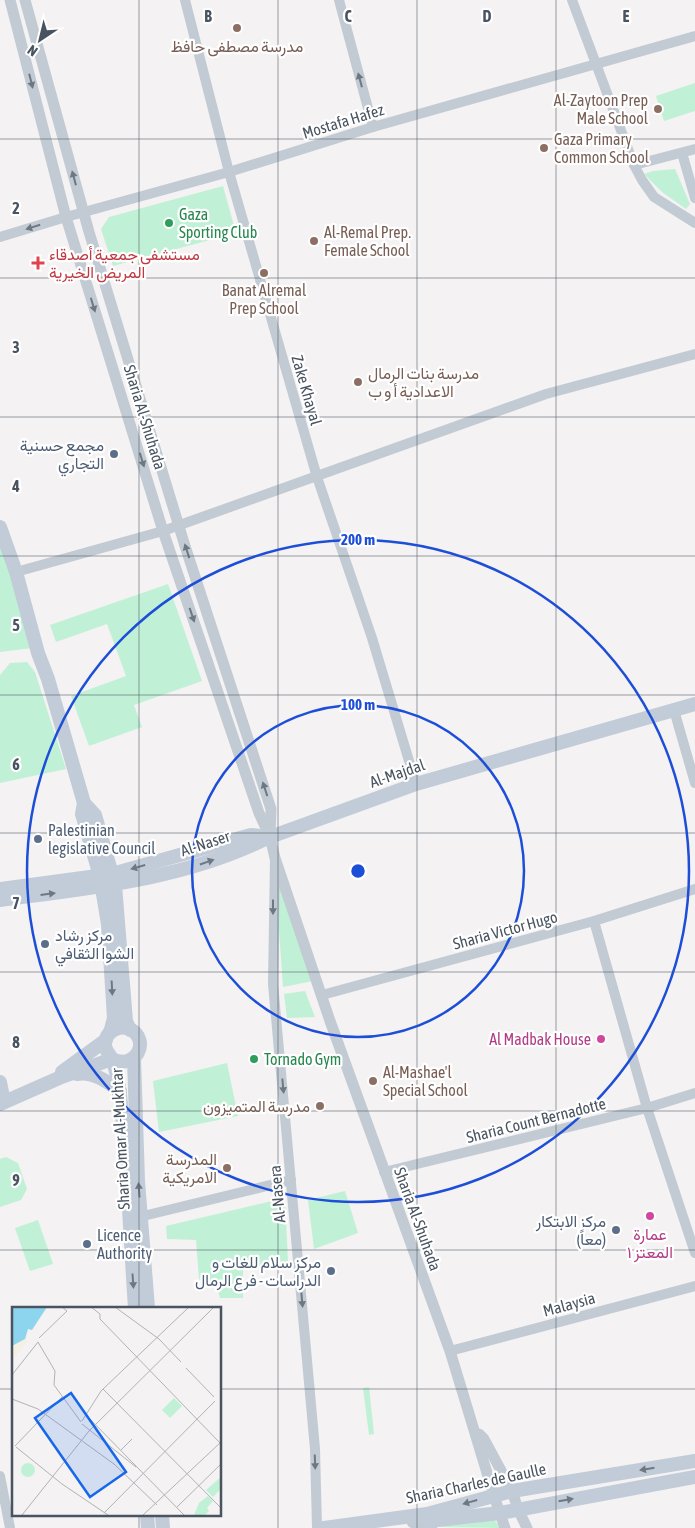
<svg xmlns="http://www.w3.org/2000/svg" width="695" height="1528" viewBox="0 0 695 1528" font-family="'Asap Condensed',Vazirmatn,sans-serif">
<rect width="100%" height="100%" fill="#f4f2f2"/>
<!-- green -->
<g fill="#c0f1d6">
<polygon points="695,83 695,111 664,121 656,96"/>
<polygon points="675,169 690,204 686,209 662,192 644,174 653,171"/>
<polygon points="223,186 236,233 113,266 101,229 109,217"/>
<polygon points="0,538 33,648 0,652"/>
<polygon points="168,584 202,681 134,705 142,727 89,746 71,696 126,676 107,624 56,642 50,625"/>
<polygon points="27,662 35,672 66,769 0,783 0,675 10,663"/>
<polygon points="281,885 313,981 283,987 276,888"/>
<polygon points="305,991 315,1017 287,1018 284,994"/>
<polygon points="227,1063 238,1116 159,1132 153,1081"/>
<polygon points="6,1157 18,1163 27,1189 21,1200 0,1207 0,1159"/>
<polygon points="345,1191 358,1233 314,1249 308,1200"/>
<polygon points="285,1198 288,1262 243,1270 243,1298 220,1298 216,1283 199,1279 196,1240 167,1239 166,1226"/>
<polygon points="38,1220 53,1264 30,1271 15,1228"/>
<polygon points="369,1387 374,1434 369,1435 363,1388"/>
<polygon points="492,1516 500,1528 439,1527"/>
</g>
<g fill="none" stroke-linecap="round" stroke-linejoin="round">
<!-- minor -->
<g stroke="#c2cbd3" stroke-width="10">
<polyline points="185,0 229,172 317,477 372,638 416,784"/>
<polyline points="339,0 373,127"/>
<polyline points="572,0 634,165 642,180 654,197 695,223"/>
<polyline points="682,153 695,198"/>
<polyline points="634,165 695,149"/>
<polyline points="0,237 66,217 229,172 373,127 695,36"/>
<polyline points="16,572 163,531 546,394 695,354"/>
<polyline points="674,710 695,783"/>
<polyline points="275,859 273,984 315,1449 317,1528"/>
<polyline points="594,921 647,1108 695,1253"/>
<polyline points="322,995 594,921 695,889"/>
<polyline points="384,1172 647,1108 695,1093"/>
<polyline points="135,1218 291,1180"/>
<polyline points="450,1351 695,1286"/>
<polyline points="0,1476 10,1528"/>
<polyline points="412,1523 432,1528"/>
</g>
<!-- tertiary -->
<g stroke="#c2cbd3" stroke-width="11">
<polyline points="10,0 66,217 163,531 259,813 270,837 275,858 330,1021 450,1351 494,1496 505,1528"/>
<polyline points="25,0 89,232 185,546 271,809 270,835"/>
<polyline points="479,1434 484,1439 512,1491 518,1509 527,1528"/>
</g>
<!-- secondary -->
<g stroke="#c2ccd8" stroke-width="14">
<polyline points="0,527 16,572 38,653 48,679 84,803 95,815 115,885 126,1021 130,1030"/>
<polyline points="84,803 82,814 100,876 108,924 114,1018 110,1033"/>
<polyline points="0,889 112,874 251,835 270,837 416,784 695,704"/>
<path d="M0 900C91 888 187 879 269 837"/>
<polyline points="134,1058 138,1181 148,1308"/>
<path d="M112 1059C136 1071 151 1040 130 1029 119 1024 105 1032 105 1044 105 1052 111 1055 113 1061 116 1071 119 1084 120 1095 128 1166 130 1237 135 1308"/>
<polyline points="62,1072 106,1040"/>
<path d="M77 1074C93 1071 108 1082 120 1091"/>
<polyline points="0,1082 4,1102"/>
<polyline points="0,1104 59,1078 112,1059"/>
<polyline points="147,1514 148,1528"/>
<polyline points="162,1514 163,1528"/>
<polyline points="429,1521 500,1513 695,1477"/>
<polyline points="324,1528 427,1514 512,1491 695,1461"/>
</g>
</g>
<!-- one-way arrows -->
<defs><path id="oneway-solid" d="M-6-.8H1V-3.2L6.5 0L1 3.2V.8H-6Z" transform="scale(1.25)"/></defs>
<g fill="#6d7882">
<use href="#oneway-solid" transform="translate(360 80) rotate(-105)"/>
<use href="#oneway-solid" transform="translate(31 81) rotate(76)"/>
<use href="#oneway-solid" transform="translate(74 178) rotate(-105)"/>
<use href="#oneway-solid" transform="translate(33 227) rotate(163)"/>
<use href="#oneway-solid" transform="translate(93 305) rotate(73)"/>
<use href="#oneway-solid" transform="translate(142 460) rotate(73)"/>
<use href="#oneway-solid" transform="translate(187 551) rotate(-108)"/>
<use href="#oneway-solid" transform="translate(192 615) rotate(71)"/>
<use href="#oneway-solid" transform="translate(265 789) rotate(-108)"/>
<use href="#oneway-solid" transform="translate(273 907) rotate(90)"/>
<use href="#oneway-solid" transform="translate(283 1086) rotate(85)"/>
<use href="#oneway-solid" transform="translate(302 1300) rotate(85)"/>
<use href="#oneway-solid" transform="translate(315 1462) rotate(88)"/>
</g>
<g fill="#6d7884">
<use href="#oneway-solid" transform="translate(207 862) rotate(-19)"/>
<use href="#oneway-solid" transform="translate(138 867) rotate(164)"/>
<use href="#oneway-solid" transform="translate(48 894) rotate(-7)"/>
<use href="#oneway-solid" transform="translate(112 988) rotate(87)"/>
<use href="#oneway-solid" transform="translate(139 1190) rotate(-94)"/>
<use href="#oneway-solid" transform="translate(133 1281) rotate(86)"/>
<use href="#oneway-solid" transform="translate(647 1469) rotate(171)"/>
<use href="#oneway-solid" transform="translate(566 1500) rotate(-10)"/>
<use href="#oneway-solid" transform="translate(470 1502) rotate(164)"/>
</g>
<!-- grid -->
<path fill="none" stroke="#495460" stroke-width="1" stroke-opacity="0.55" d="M139 0V1308M278 0V1528M417 0V1528M556 0V1528M0 139H695M0 278H695M0 417H695M0 556H695M0 695H695M0 833H695M0 972H695M0 1111H695M0 1250H695M0 1389H14M220 1389H695M139 1514V1528"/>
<!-- distance rings -->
<g fill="none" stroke="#1d4ed8" stroke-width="2.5">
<circle cx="358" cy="871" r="166"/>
<circle cx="358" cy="871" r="331"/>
</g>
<!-- markers -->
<g fill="#8d6e63" stroke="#fff" stroke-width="2">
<circle cx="237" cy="28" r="5"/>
<circle cx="658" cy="109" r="5"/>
<circle cx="544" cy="148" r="5"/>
<circle cx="314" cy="241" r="5"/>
<circle cx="264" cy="273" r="5"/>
<circle cx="358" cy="382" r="5"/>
<circle cx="373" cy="1081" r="5"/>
<circle cx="320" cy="1106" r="5"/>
<circle cx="227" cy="1168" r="5"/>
</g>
<g fill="#2e9e5b" stroke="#fff" stroke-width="2">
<circle cx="169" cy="223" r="5"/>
<circle cx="254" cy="1059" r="5"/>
</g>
<path fill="#e0444e" stroke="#fff" stroke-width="2" d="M35.5 255.5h5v5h5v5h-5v5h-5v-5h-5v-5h5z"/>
<g fill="#5c6f8a" stroke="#fff" stroke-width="2">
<circle cx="114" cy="454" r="5"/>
<circle cx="38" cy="839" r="5"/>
<circle cx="45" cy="944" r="5"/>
<circle cx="616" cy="1230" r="5"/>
<circle cx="87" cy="1244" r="5"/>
<circle cx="331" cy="1271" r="5"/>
</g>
<g fill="#d1479c" stroke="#fff" stroke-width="2">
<circle cx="601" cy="1039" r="5"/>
<circle cx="650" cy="1216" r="5"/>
</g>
<g text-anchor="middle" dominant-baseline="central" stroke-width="4.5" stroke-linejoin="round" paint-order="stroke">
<!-- education labels -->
<g font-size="16" fill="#785e54" stroke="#fff" text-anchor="start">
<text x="237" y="46" text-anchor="middle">مدرسة مصطفى حافظ</text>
<text x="648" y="100" text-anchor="end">Al-Zaytoon Prep<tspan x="648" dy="18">Male School</tspan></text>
<text x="554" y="139">Gaza Primary<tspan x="554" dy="18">Common School</tspan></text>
<text x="324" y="232">Al-Remal Prep.<tspan x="324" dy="18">Female School</tspan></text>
<text x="264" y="290" text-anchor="middle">Banat Alremal<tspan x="264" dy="18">Prep School</tspan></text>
<text x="368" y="373">مدرسة بنات الرمال<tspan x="368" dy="18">الاعدادية أ و ب</tspan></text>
<text x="383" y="1072">Al-Mashae'l<tspan x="383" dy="18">Special School</tspan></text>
<text x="310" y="1106" text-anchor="end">مدرسة المتميزون</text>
<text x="217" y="1159" text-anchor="end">المدرسة<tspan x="217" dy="18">الامريكية</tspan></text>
</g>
<!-- street labels -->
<g font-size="16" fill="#495460" stroke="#fff">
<text transform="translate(343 121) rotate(-17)">Mostafa Hafez</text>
<text transform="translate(307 390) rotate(74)">Zake Khayal</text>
<text transform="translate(145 417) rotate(73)">Sharia Al-Shuhada</text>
<text transform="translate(397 773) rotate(-19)">Al-Majdal</text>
<text transform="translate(205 843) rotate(-18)">Al-Naser</text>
<text transform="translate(505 930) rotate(-15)">Sharia Victor Hugo</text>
<text transform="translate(536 1120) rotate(-14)">Sharia Count Bernadotte</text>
<text transform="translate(120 1139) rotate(-93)">Sharia Omar Al-Mukhtar</text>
<text transform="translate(277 1194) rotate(-95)">Al-Nasera</text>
<text transform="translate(418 1219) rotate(70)">Sharia Al-Shuhada</text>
<text transform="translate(569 1304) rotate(-15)">Malaysia</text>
<text transform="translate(476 1483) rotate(-12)">Sharia Charles de Gaulle</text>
</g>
<!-- leisure labels -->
<g font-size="16" fill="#27864d" stroke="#fff" text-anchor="start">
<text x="179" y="214">Gaza<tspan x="179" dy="18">Sporting Club</tspan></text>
<text x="264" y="1059">Tornado Gym</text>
</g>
<!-- health labels -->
<g font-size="16" fill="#be3a42" stroke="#fff" text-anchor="start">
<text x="49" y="254">مستشفى جمعية أصدقاء<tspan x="49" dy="18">المريض الخيرية</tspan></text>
</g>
<!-- service labels -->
<g font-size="16" fill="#4e5e75" stroke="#fff" text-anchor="end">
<text x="104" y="445">مجمع حسنية<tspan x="104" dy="18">التجاري</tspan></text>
<text x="48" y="830" text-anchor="start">Palestinian<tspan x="48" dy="18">legislative Council</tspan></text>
<text x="55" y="935" text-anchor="start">مركز رشاد<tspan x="55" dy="18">الشوا الثقافي</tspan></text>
<text x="606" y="1221">مركز الابتكار<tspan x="606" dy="18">(معاً)</tspan></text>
<text x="97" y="1235" text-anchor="start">Licence<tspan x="97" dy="18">Authority</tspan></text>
<text x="321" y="1262">مركز سلام للغات و<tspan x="321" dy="18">الدراسات - فرع الرمال</tspan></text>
</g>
<!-- hotel labels -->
<g font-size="16" fill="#b23c85" stroke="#fff" text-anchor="end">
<text x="591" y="1039">Al Madbak House</text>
<text x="650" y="1234" text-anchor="middle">عمارة<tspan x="650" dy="18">المعتز ١</tspan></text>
</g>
</g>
<!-- overview -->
<g transform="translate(12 1307)">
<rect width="209" height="209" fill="#f4f2f2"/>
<path d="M162 91 170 99 158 111 150 103ZM9 163a7 7 0 1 1 14 0a7 7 0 1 1-14 0ZM209 170V182L201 190 194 183ZM196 189 201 194 195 201 197 204 193 208H182L187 196Z" fill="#c0f1d6"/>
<path d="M14 29 16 34 0 53V39Z" fill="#f4f0e3"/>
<path d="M0 0H35L20 23 16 22 13 32 0 39Z" fill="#8dd5ef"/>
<path fill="none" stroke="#b0b3b8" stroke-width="1" d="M79 0 88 7V12M103 0 147 32 169 55M88 12 209 137M27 31 55 4 50 0M174 61 202 90M0 68 26 35 43 64 42 78 69 115M91 82 209 201M0 92 26 102M26 102 102 157 145 198M74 108 172 208M70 114 89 84 177 0M70 117 124 160M3 139 50 90M4 140 50 177 96 208M109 143 120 132M165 200 209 157M92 206 203 94M10 208 77 124 202 0M131 208 209 135"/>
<path fill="#1667ea" fill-opacity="0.15" stroke="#1667ea" stroke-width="2.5" d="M59 86 114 165 78 190 23 111Z"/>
<rect width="209" height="209" fill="none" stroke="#495460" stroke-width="2.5"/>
</g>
<g font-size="16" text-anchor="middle" font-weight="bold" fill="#495460" stroke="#fff" stroke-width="4.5" stroke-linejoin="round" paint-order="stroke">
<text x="208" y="22">B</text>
<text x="348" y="22">C</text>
<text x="487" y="22">D</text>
<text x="626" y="22">E</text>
<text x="16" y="214">2</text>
<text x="16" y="353">3</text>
<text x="16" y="492">4</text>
<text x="16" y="631">5</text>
<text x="16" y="770">6</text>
<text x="16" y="909">7</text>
<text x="16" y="1048">8</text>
<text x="16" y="1186">9</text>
</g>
<circle cx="358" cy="871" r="8" fill="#1d4ed8" stroke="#fff" stroke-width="2.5"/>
<g font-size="15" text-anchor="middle" font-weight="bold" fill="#1d4ed8" stroke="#fff" stroke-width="4.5" stroke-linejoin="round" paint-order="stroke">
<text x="358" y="545">200 m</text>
<text x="358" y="710">100 m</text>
</g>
<!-- north arrow -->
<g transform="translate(40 40) rotate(215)" stroke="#ffffff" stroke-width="4" paint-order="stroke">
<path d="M0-4L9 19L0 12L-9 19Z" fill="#495460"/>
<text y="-8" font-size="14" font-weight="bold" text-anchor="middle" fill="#495460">N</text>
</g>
</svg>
